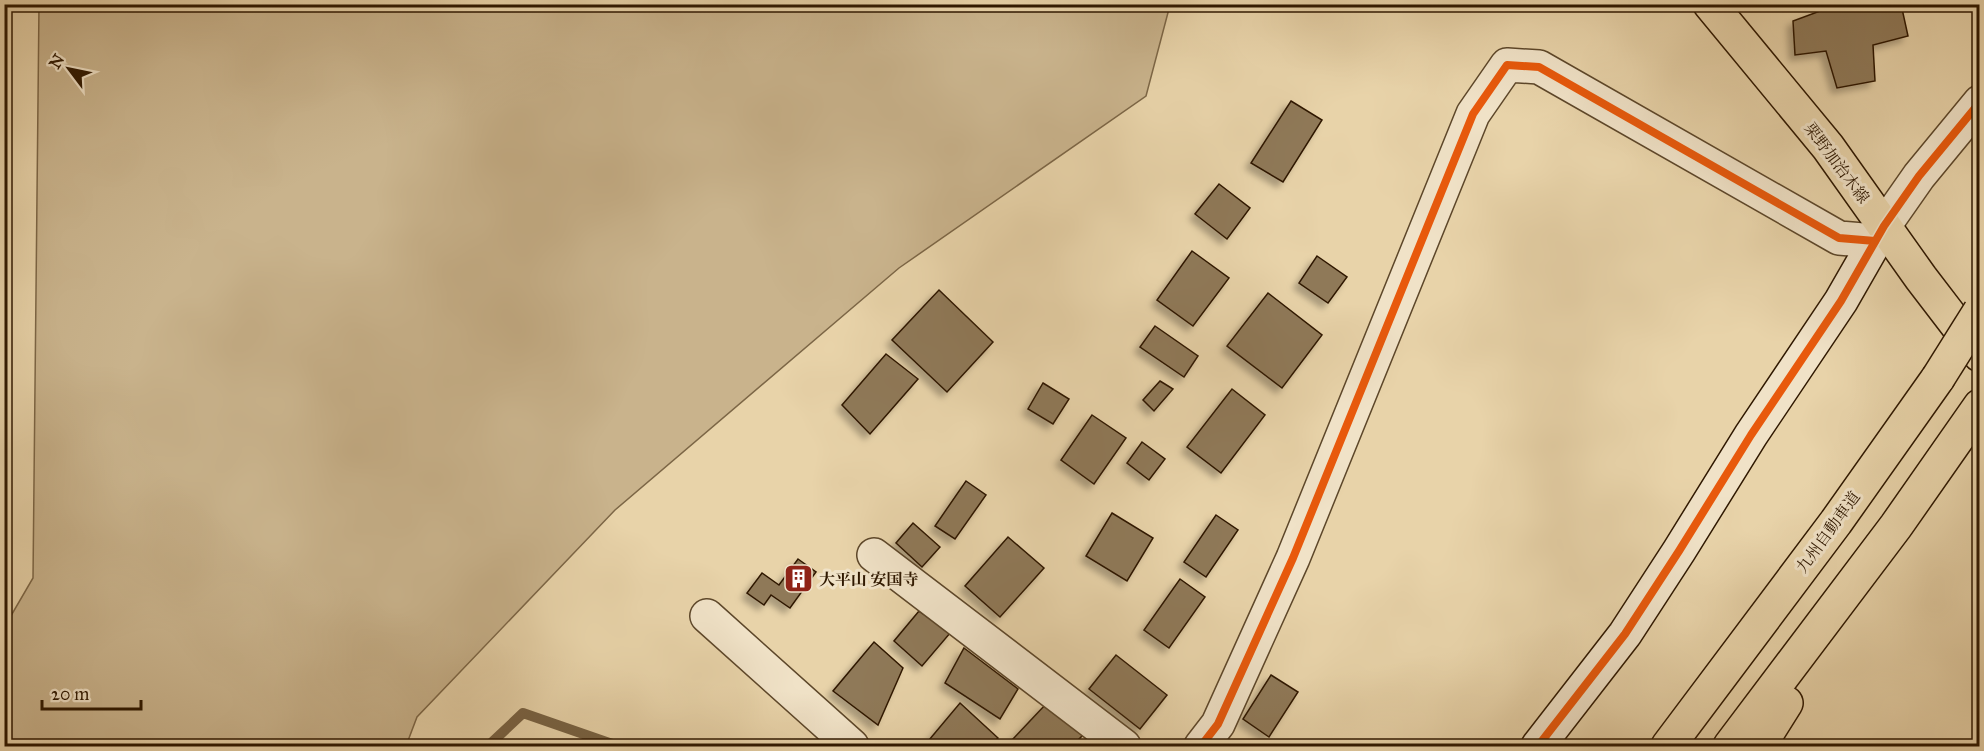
<svg xmlns="http://www.w3.org/2000/svg" width="1984" height="751" viewBox="0 0 1984 751" font-family="'IM FELL Great Primer','Noto Serif JP',serif">
<defs>
<filter id="shadow"><feDropShadow dx="-5.5" dy="5.5" stdDeviation="3" flood-color="#0004"/></filter>
</defs>
<rect width="100%" height="100%" fill="#e8d3a9"/>
<filter id="stains"><feTurbulence type="fractalNoise" baseFrequency=".00333" numOctaves="4"/><feColorMatrix values="0 0 0 0 .2 0 0 0 0 .09 0 0 0 0 .02 0 0 0 .5 -.17"/></filter>
<radialGradient id="worn" r=".72"><stop offset=".6" stop-color="#630" stop-opacity="0"/><stop offset="1" stop-color="#630" stop-opacity=".3"/></radialGradient>
<!-- green -->
<polygon fill="#c9b38c" stroke="#7c6646" stroke-width="1.5" points="39,5 39,4 1170,5 1146,96 899,268 615,510 417,717 406,746 5,746 5,626 33,578"/>
<g fill="none" stroke-linecap="round" stroke-linejoin="round">
<!-- stream -->
<polyline stroke="#786243" stroke-width="10" points="488,746 523,713 618,746"/>
</g>
<!-- building -->
<g fill="#8f7958" stroke="#2f1800" stroke-width="1.5" filter="url(#shadow)">
<polygon points="1839,4 1901,4 1908,36 1873,45 1875,81 1837,88 1826,51 1795,55 1793,21"/>
<polygon points="1291,101 1322,120 1283,182 1251,163"/>
<polygon points="1219,184 1250,208 1227,239 1195,214"/>
<polygon points="1192,251 1229,278 1193,326 1157,300"/>
<polygon points="1317,256 1347,277 1328,303 1299,283"/>
<polygon points="939,290 993,342 947,392 892,340"/>
<polygon points="1268,293 1322,335 1282,388 1227,346"/>
<polygon points="1155,326 1198,356 1184,377 1140,347"/>
<polygon points="886,354 918,379 870,434 842,405"/>
<polygon points="1160,381 1173,389 1154,411 1143,400"/>
<polygon points="1043,383 1069,399 1053,424 1028,409"/>
<polygon points="1232,389 1265,415 1221,473 1187,447"/>
<polygon points="1092,415 1126,438 1094,484 1061,460"/>
<polygon points="1142,442 1165,459 1149,480 1127,463"/>
<polygon points="966,481 986,495 955,539 935,526"/>
<polygon points="1112,513 1153,538 1127,581 1086,556"/>
<polygon points="1216,515 1238,530 1206,577 1184,562"/>
<polygon points="913,523 940,547 922,567 896,543"/>
<polygon points="1008,537 1044,568 1000,617 965,586"/>
<polygon points="798,559 816,572 790,608 771,595 764,605 747,593 762,573 779,585"/>
<polygon points="1180,579 1205,597 1169,648 1144,630"/>
<polygon points="919,611 951,632 922,666 894,641"/>
<polygon points="874,642 903,668 878,725 833,691"/>
<polygon points="964,648 1018,689 1000,719 945,683"/>
<polygon points="1116,655 1167,695 1140,729 1089,689"/>
<polygon points="1271,675 1298,692 1269,737 1243,719"/>
<polygon points="960,703 998,738 990,746 924,746"/>
<polygon points="1046,704 1085,733 1072,746 1022,746 1012,740"/>
</g>
<g fill="none" stroke-linecap="round" stroke-linejoin="round">
<defs>
<g id="street">
<polyline points="1884,226 1919,176 1980,102"/>
<polyline points="874,555 1124,746"/>
<polyline points="707,616 852,746"/>
<polyline points="1201,746 1218,724 1293,558 1473,114 1507,65 1539,67 1839,238 1875,241"/>
</g>
<polyline id="secondary" points="1538,746 1625,634 1679,551 1751,435 1841,301 1884,226"/>
<polyline id="primary" points="1710,4 1828,147 1921,278 1980,355"/>
<g id="highway">
<polyline points="1668,746 1836,522 1938,378"/>
<polyline points="1730,746 1896,526 1980,406"/>
<polyline points="1759,746 1786,703"/>
</g>
</defs>
<!-- street casing -->
<use href="#street" stroke="#5d472a" stroke-width="36"/>
<!-- secondary casing -->
<use href="#secondary" stroke="#2f1800" stroke-width="36"/>
<!-- primary casing -->
<use href="#primary" stroke="#2f1800" stroke-width="36"/>
<!-- highway casing -->
<use href="#highway" stroke="#2f1800" stroke-width="36"/>
<!-- street -->
<use href="#street" stroke="#f0e2c7" stroke-width="33"/>
<!-- secondary -->
<use href="#secondary" stroke="#f0e2c7" stroke-width="33"/>
<!-- primary -->
<use href="#primary" stroke="#e8d3a9" stroke-width="33"/>
<!-- highway -->
<use href="#highway" stroke="#e8d3a9" stroke-width="33"/>
<defs>
<polyline id="highway-bridge" points="1938,378 1980,311"/>
</defs>
<!-- highway-bridge casing -->
<use href="#highway-bridge" stroke="#2f1800" stroke-width="36" stroke-linecap="butt"/>
<!-- highway-bridge -->
<use href="#highway-bridge" stroke="#e8d3a9" stroke-width="33"/>
<defs>
<g id="cycleway">
<polyline points="1201,746 1218,724 1293,558 1473,114 1507,65 1539,67 1839,238 1875,241"/>
<polyline points="1538,746 1625,634 1679,551 1751,435 1841,301 1884,226 1919,176 1980,102"/>
</g>
</defs>
<!-- cycleway casing -->
<use href="#cycleway" stroke="#f0e2c7" stroke-width="11"/>
<!-- cycleway -->
<use href="#cycleway" stroke="#e8590c" stroke-width="8"/>
</g>
<!-- icons -->
<defs>
<symbol id="building-square" viewBox="-11 -11 22 22"><rect x="-9" y="-9" width="18" height="18" rx="4" fill="#8f2418" stroke="#f0e2c7"/><path d="M-4-6H4V6H1V3H-1V6H-4ZM-2.5-4.3h1.7v1.8h-1.7ZM.8-4.3h1.7v1.8H.8ZM-2.5-1h1.7V.8h-1.7ZM.8-1h1.7V.8H.8Z" fill="#fff"/></symbol>
</defs>
<g fill-rule="evenodd">
<use href="#building-square" x="782" y="562" width="33" height="33"/>
</g>
<g text-anchor="middle" dominant-baseline="central" stroke-width="6" stroke-linejoin="round" paint-order="stroke">
<!-- street labels -->
<g font-size="16" fill="#2f1800" stroke="#f0e2c7">
<text transform="translate(1837 163) rotate(53)">栗野加治木線</text>
<text transform="translate(1828 532) rotate(-54)">九州自動車道</text>
</g>
<!-- poi labels -->
<g font-size="16" font-weight="bold" fill="#2f1800" stroke="#f0e2c7" text-anchor="start">
<text x="819" y="579">大平山 安国寺</text>
</g>
</g>
<!-- margin -->
<rect width="1984" height="751" fill="none" stroke="#e8d3a9" stroke-width="24"/>
<rect x="6" y="6" width="1972" height="739" fill="none" stroke="#2f1800" stroke-width="3"/>
<rect x="12" y="12" width="1960" height="727" fill="none" stroke="#2f1800" stroke-width="1.5"/>
<!-- north arrow -->
<g transform="translate(69 69) rotate(302)" stroke="#f0e2c7" stroke-width="4.5" paint-order="stroke">
<path d="M0-4.5L10 22L0 15L-10 22Z" fill="#2f1800"/>
<text y="-9" font-size="16" font-weight="bold" text-anchor="middle" fill="#2f1800">N</text>
</g>
<!-- scale -->
<path d="M42 700v9h99v-9" fill="none" stroke="#2f1800" stroke-width="3"/>
<text x="51" y="700" font-size="18" fill="#2f1800" stroke="#f0e2c7" stroke-width="4.5" paint-order="stroke">20 m</text>
<rect width="100%" height="100%" filter="url(#stains)"/>
<rect width="100%" height="100%" fill="url(#worn)"/>
</svg>
